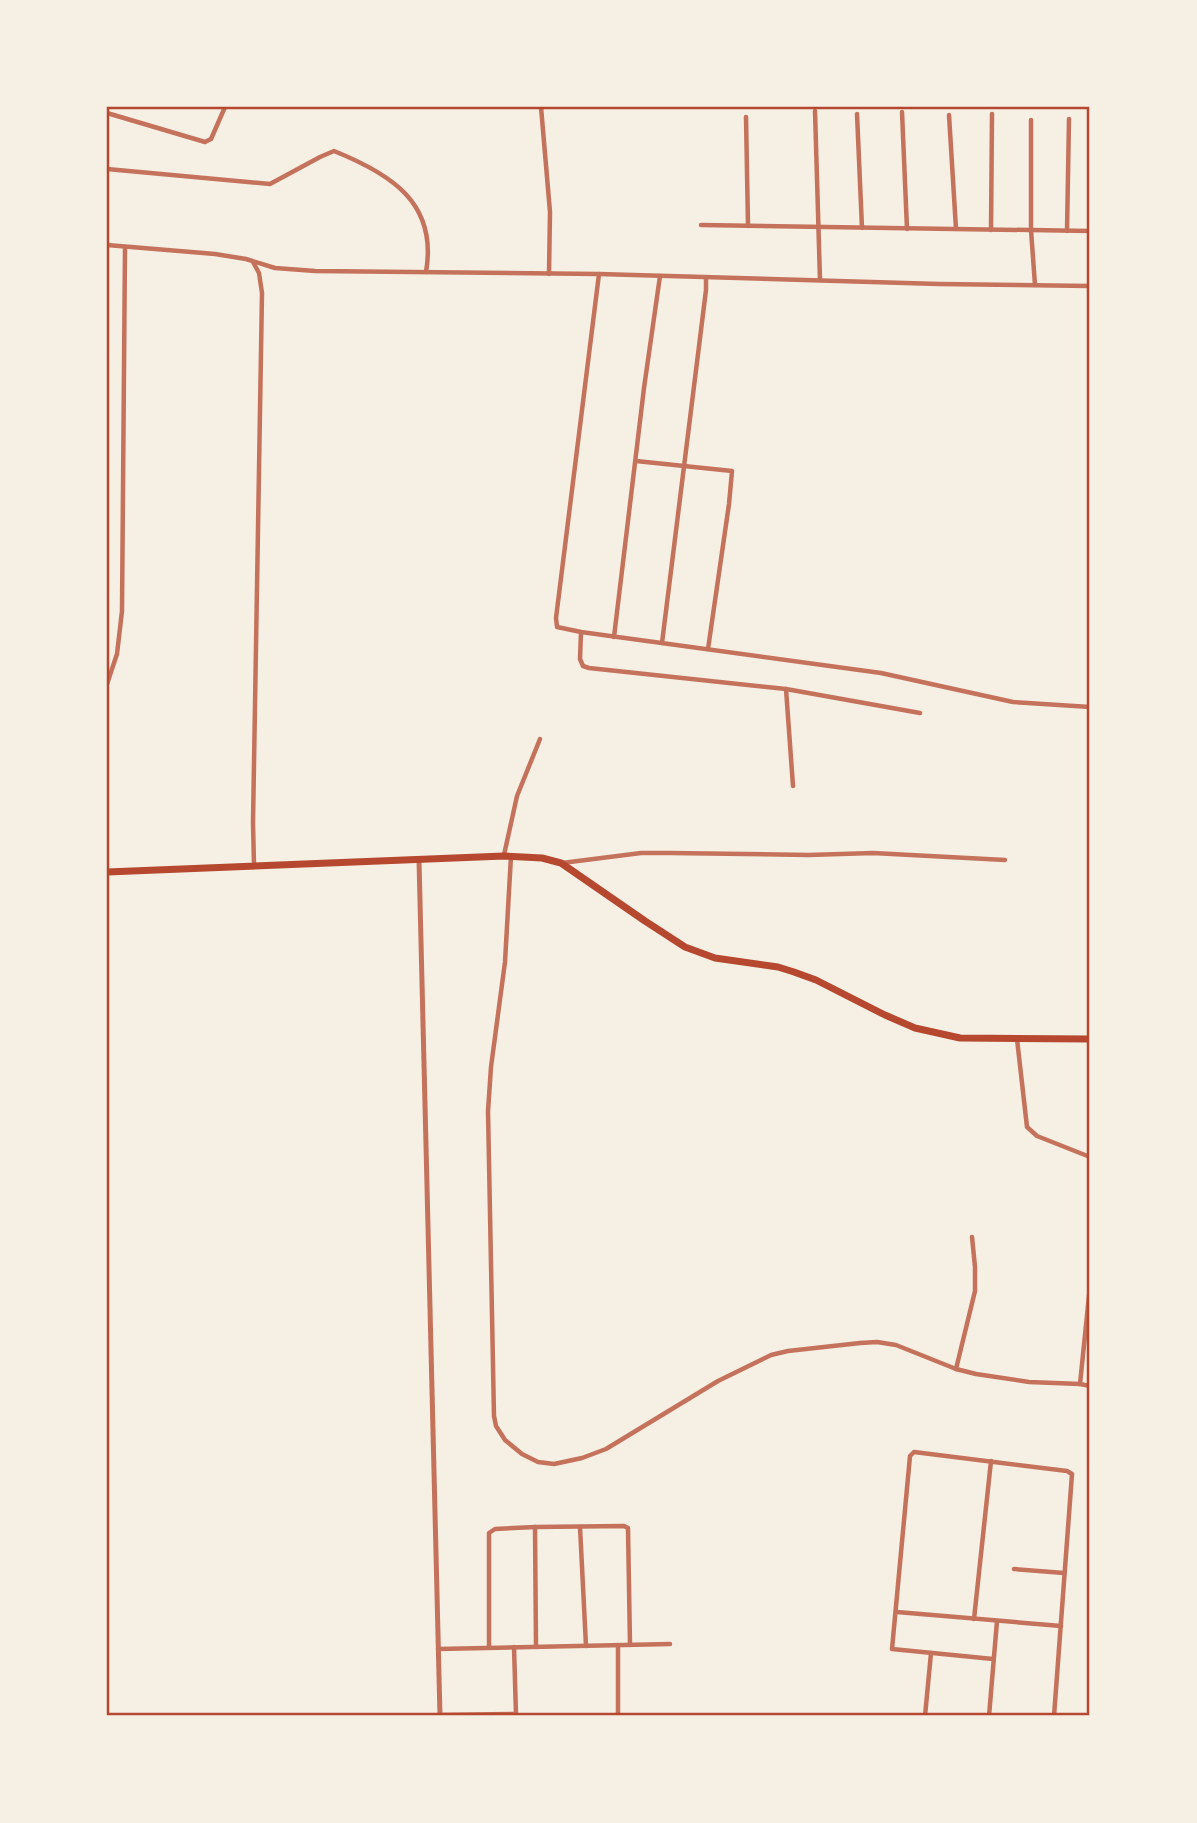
<svg xmlns="http://www.w3.org/2000/svg" width="1197" height="1823" viewBox="0 0 1197 1823" font-family="Cabin,sans-serif">
<rect width="100%" height="100%" fill="#f6efe4"/>
<g fill="none" stroke-linecap="round" stroke-linejoin="round">
<!-- minor -->
<g stroke="#c5725c" stroke-width="4.5">
<polyline points="541,107 550,212 549,274"/>
<polyline points="815,111 820,280"/>
<polyline points="902,112 907,229"/>
<polyline points="107,113 205,142 211,139 225,107"/>
<polyline points="857,114 862,228"/>
<polyline points="949,115 956,229"/>
<polyline points="746,117 748,226"/>
<polyline points="1031,120 1031,230 1035,285"/>
<path d="M107 169 270 184 320 157 334 151C391 174 438 203 426 272"/>
<polyline points="701,225 1090,231"/>
<polyline points="991,230 992,114"/>
<polyline points="1067,231 1069,119"/>
<polyline points="107,245 215,254 246,259 275,268 315,271 599,274 939,284 1090,286"/>
<polyline points="253,262 259,273 262,293 253,823 254,865"/>
<polyline points="599,274 556,618 557,627 581,632 881,673 1013,702 1090,707"/>
<polyline points="636,461 732,471 729,504 708,649"/>
<polyline points="581,632 580,659 583,666 589,668 786,689 920,713"/>
<polyline points="614,637 644,388 660,276"/>
<polyline points="662,643 706,290 706,277"/>
<polyline points="107,684 117,654 122,611 125,247"/>
<polyline points="786,689 793,786"/>
<polyline points="504,855 517,796 540,739"/>
<polyline points="511,856 505,962 491,1067 488,1111 494,1416 496,1426 505,1440 522,1454 538,1462 554,1464 582,1458 606,1449 718,1381 771,1355 788,1351 860,1343 877,1342 896,1345 956,1369 976,1374 1029,1382 1080,1384 1090,1286"/>
<polyline points="562,863 641,853 670,853 809,855 873,853 1005,860"/>
<polyline points="1017,1039 1027,1127 1037,1136 1090,1157"/>
<polyline points="956,1369 975,1291 975,1267 972,1237"/>
<polyline points="1080,1384 1090,1386"/>
<polyline points="535,1527 536,1647"/>
<polyline points="580,1527 586,1646"/>
<polyline points="1014,1569 1064,1573"/>
<polyline points="897,1612 1061,1626"/>
<polyline points="974,1619 991,1461"/>
<polyline points="618,1645 618,1716"/>
<polyline points="489,1647 489,1533 495,1529 535,1527 624,1526 628,1528 630,1645"/>
<polyline points="514,1647 516,1715"/>
<polyline points="438,1649 670,1644"/>
<polyline points="993,1659 892,1649 910,1456 914,1452 1067,1471 1072,1474 1054,1716"/>
<polyline points="440,1715 516,1714"/>
<polyline points="925,1716 931,1653"/>
<polyline points="989,1716 997,1621"/>
</g>
<!-- tertiary -->
<polyline stroke="#c5725c" stroke-width="5" points="419,860 440,1716"/>
<!-- trunk -->
<polyline stroke="#b5482f" stroke-width="7" points="107,872 504,856 542,858 561,863 645,921 685,947 715,958 778,967 794,972 816,980 885,1015 915,1028 960,1038 1090,1039"/>
</g>
<!-- border -->
<rect width="1197" height="1823" fill="none" stroke="#f6efe4" stroke-width="217"/>
<rect x="108" y="108" width="980" height="1606" fill="none" stroke="#b5482f" stroke-width="2.5"/>
</svg>
